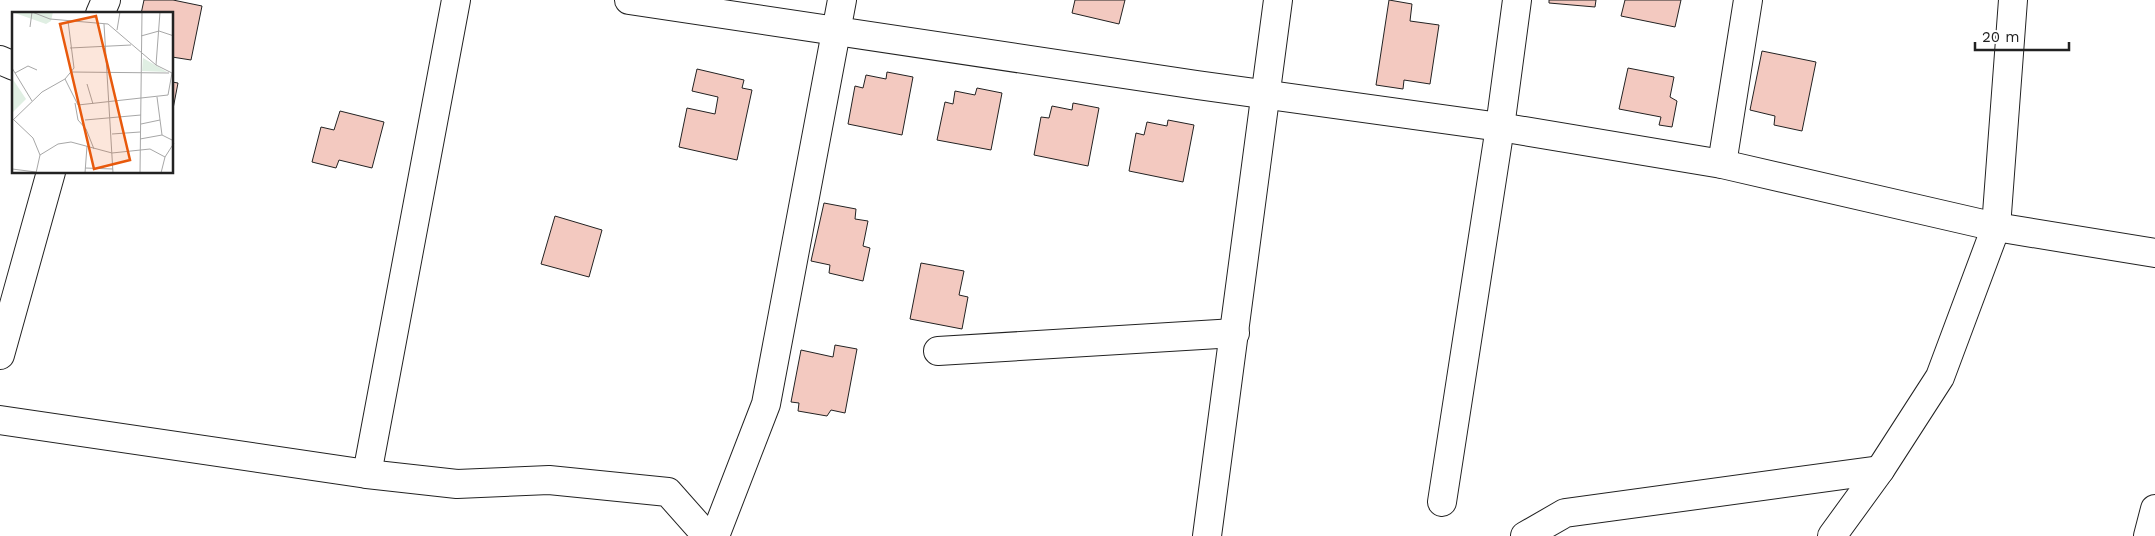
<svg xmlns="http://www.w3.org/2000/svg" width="2155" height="536" viewBox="0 0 2155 536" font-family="'Work Sans',sans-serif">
<rect width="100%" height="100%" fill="#fff"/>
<!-- building -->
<g fill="#f3c9c0" stroke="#222">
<polygon points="144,0 173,0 202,6 191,60 172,57 172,14 141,14"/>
<polygon points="1075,0 1125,0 1119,24 1072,13"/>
<polygon points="1389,0 1412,4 1410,21 1439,25 1430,84 1404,80 1403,89 1376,85"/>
<polygon points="1549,0 1596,0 1595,7 1549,3"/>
<polygon points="1625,0 1681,0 1675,27 1621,16"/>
<polygon points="1762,51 1816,62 1802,131 1774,125 1775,116 1750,110"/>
<polygon points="1628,68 1674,77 1670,97 1677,101 1672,127 1659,125 1661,117 1619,109"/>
<polygon points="697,69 744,80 742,88 752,90 737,160 679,147 687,108 715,114 718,97 692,91"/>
<polygon points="887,72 913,77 902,135 848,124 855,86 863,88 866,75 886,79"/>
<polygon points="172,82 178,83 172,114"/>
<polygon points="977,88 1002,93 991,150 937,140 945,102 953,104 955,91 975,95"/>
<polygon points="1073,103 1099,108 1088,166 1034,155 1041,117 1049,118 1052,106 1072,110"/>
<polygon points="340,111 384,122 372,168 339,160 336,168 312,162 321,127 334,130"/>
<polygon points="1168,120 1194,125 1183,182 1129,171 1136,133 1144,135 1147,122 1167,126"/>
<polygon points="824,203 856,209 855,219 868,221 863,246 870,248 863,281 829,273 830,265 811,261"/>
<polygon points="555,216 602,230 589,277 541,264"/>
<polygon points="921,263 964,271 959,295 968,297 962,329 910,319"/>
<polygon points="835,345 857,349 845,413 831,410 827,416 798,411 799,403 791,402 801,350 833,357"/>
</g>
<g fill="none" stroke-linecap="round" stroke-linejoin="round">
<defs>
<g id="street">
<polyline points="629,0 1197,85 1500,127 1722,164 1996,227 2155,253"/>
<polyline points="100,14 106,0"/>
<polyline points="0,60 14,66"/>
<polyline points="1722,164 1748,0"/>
<polyline points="938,351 1235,333"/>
<polyline points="0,355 51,172"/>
<polyline points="0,420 367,474 457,484 549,480 668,492 707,536"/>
<polyline points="367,474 456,0"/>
<polyline points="1442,502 1500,127 1517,0"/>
<polyline points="715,536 766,404 842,0"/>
<polyline points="1207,536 1278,0"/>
<polyline points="1525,536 1565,513 1880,470"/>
<polyline points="1832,536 1880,470 1940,377 1996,227 2013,0"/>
<polyline points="2148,536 2155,509"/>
</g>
</defs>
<!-- street casing -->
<use href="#street" stroke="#222" stroke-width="30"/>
<!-- street -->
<use href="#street" stroke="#fff" stroke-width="28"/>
</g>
<!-- overview -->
<g transform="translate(12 12)">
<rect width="161" height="161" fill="#fff"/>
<path d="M0 0H41L39 9 34 12ZM131 46 155 60 130 59ZM0 66 14 87 0 101Z" fill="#e0efe3"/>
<path fill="none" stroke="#a7a7a7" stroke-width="1" d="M20 0 38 7 96 12 144 53 162 62M92 12 101 161M18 15 20 0M105 18 108 0M129 24 147 19 162 24M58 36 119 33M144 53 148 0M0 56 20 89M59 60 157 61M3 61 16 54 25 58M53 67 66 93 156 83 160 61M75 72 81 92M145 85 150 123M63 91 66 108 74 117 82 137M2 108 21 126 28 143M73 108 129 103M0 109 30 80 53 67 62 56 56 9M129 112 148 108M100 122 128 120M128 127 150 123 162 129M73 156 101 157M0 157 24 160M24 161 28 143 46 132 59 130 100 141 138 137 153 145M73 161 75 134M128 161 130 0M149 161 153 145 162 131"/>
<path fill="#e8590c" fill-opacity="0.15" stroke="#e8590c" stroke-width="2.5" d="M84 4 118 148 82 157 48 12Z"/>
<rect width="161" height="161" fill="none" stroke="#222" stroke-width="2.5"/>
</g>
<!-- scale -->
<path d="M1975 42v8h94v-8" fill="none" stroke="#222222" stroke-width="2.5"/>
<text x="1982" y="42" font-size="15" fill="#222222" stroke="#ffffff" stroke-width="4" paint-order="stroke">20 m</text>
</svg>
